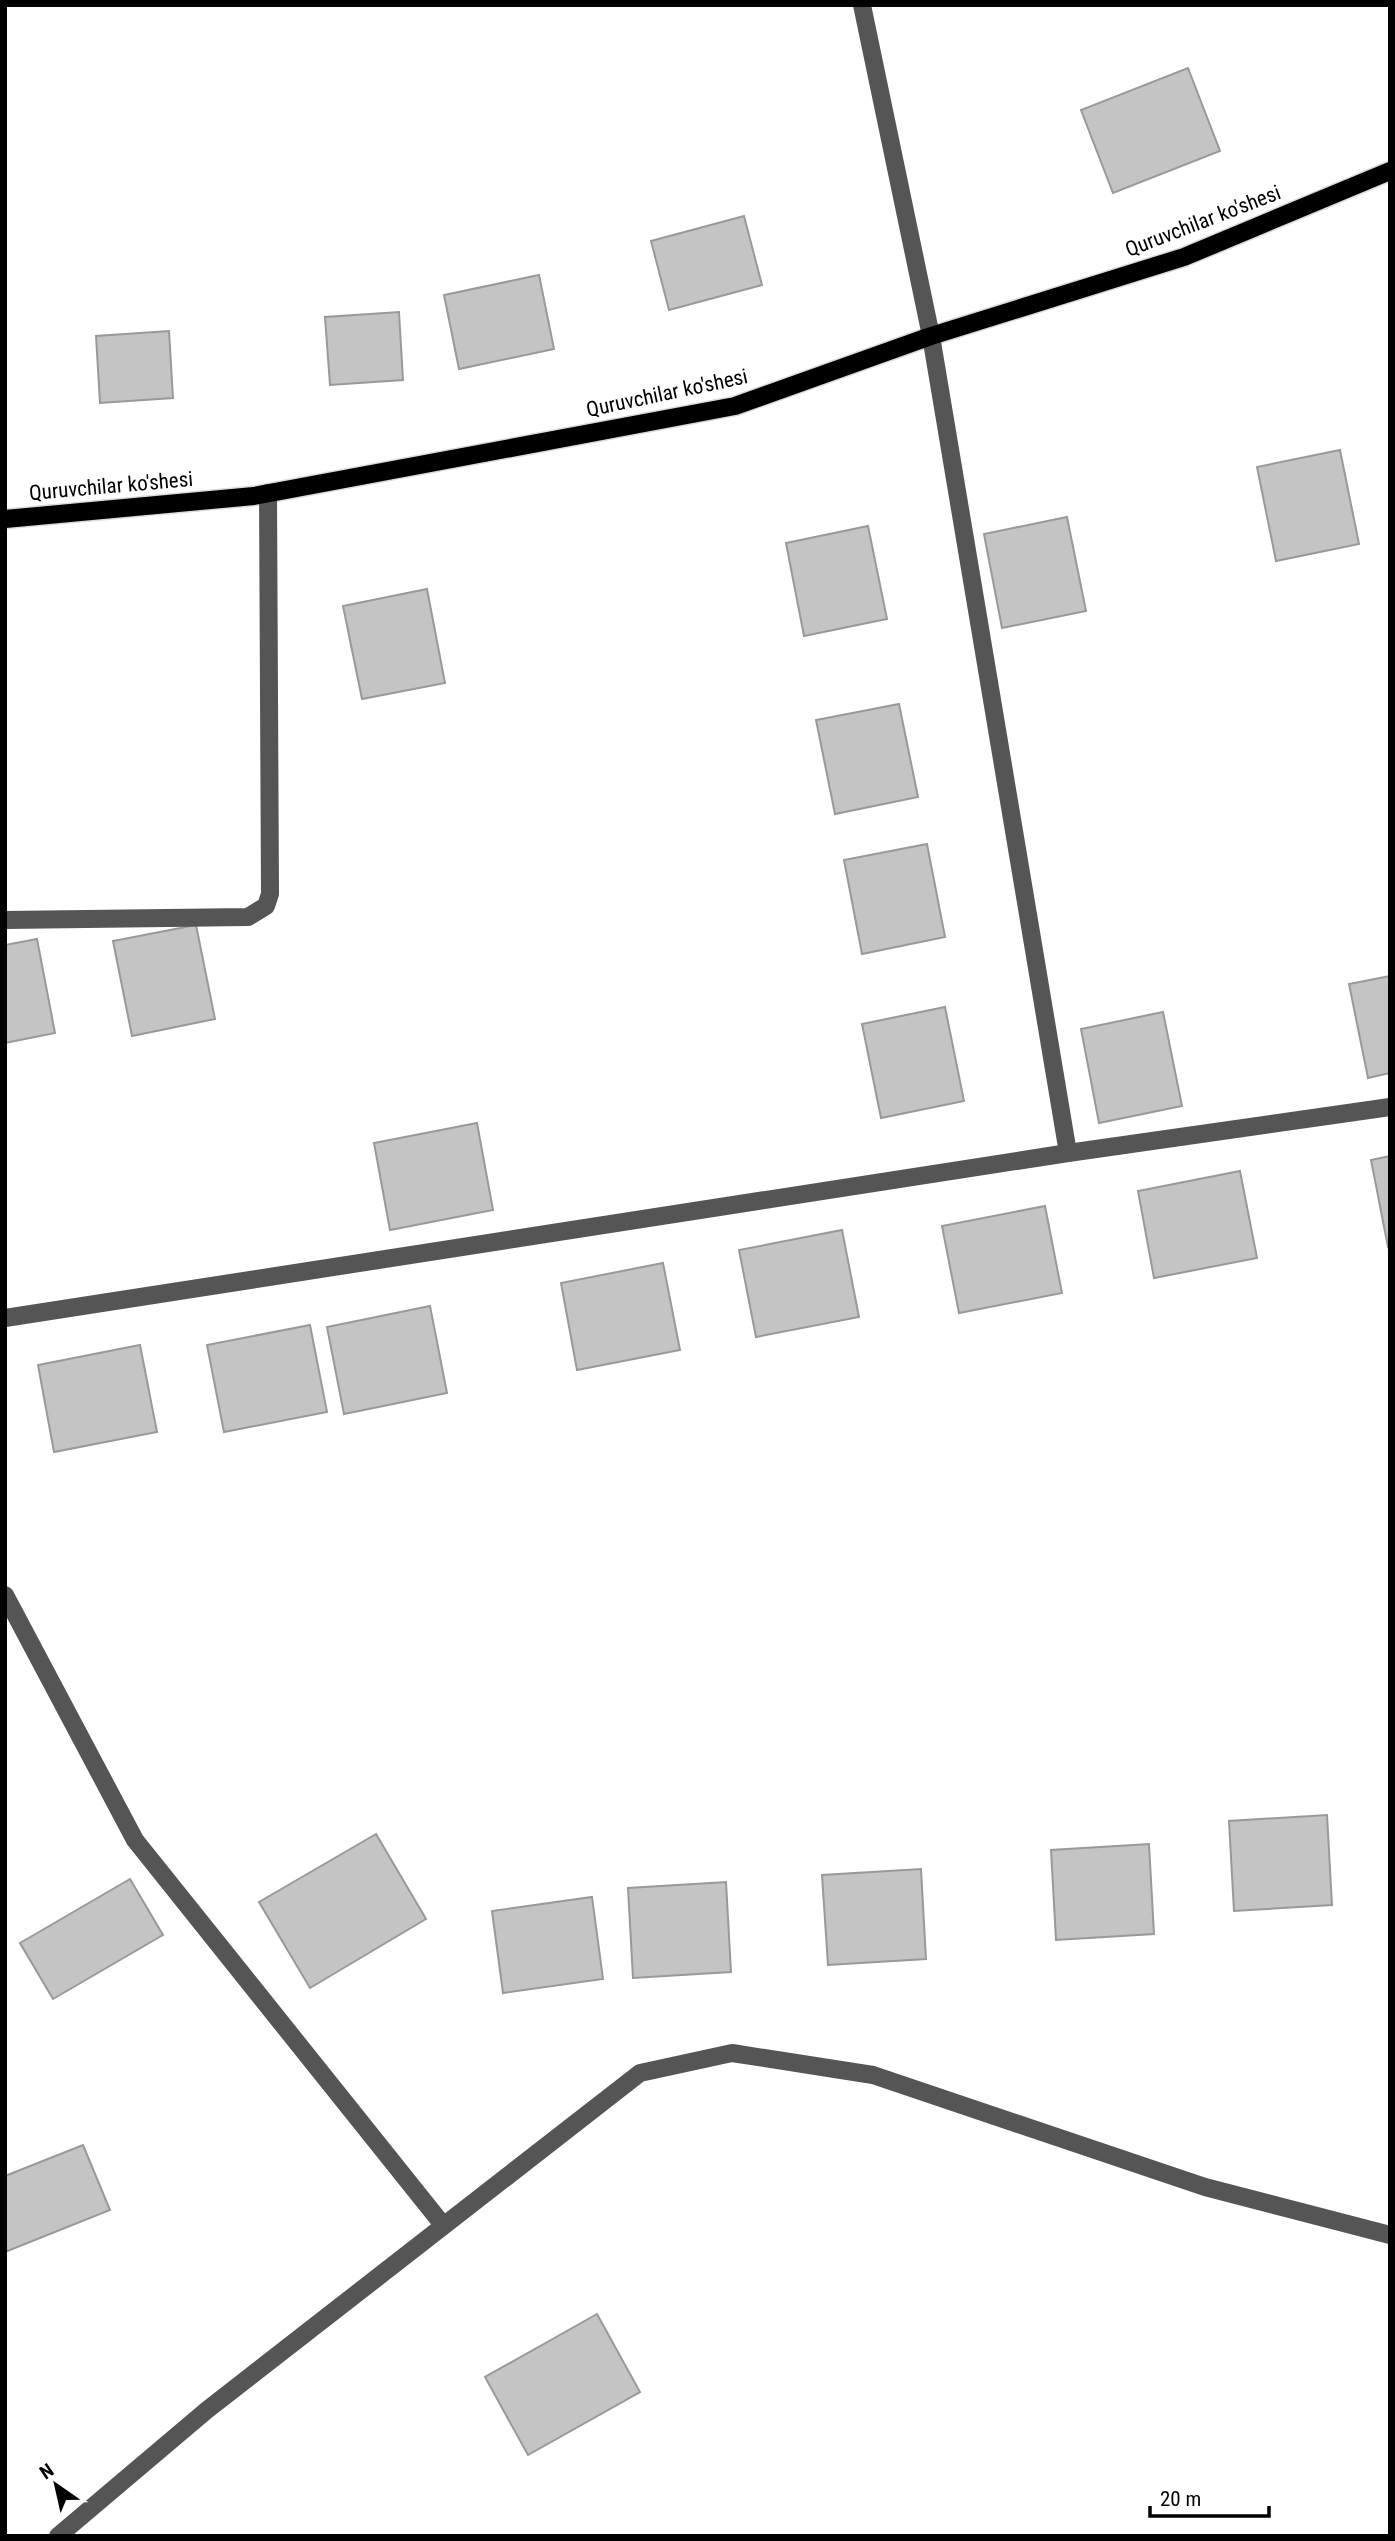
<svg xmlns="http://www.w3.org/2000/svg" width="1395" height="2541" viewBox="0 0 1395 2541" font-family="'Roboto Condensed',sans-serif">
<rect width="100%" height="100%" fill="#fff"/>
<!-- building -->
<g fill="#c4c4c4" stroke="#999" stroke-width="2">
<polygon points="1188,68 1220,151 1113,193 1081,110"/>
<polygon points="744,216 762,285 669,310 651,241"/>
<polygon points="539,275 554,349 459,369 444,295"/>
<polygon points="399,312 403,380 330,385 325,317"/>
<polygon points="169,331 173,398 100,403 96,336"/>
<polygon points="1340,450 1359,544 1276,561 1257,467"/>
<polygon points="1067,517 1086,611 1002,628 984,534"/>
<polygon points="868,526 887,619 804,636 786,543"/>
<polygon points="427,589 445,683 362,699 343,606"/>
<polygon points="899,704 918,797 835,814 816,720"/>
<polygon points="927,844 945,937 862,954 844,860"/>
<polygon points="196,925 215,1019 132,1036 113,941"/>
<polygon points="37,939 55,1033 5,1043 5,945"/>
<polygon points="1390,976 1390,1073 1368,1078 1349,984"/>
<polygon points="945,1007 964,1101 881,1118 862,1024"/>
<polygon points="1163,1012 1182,1106 1099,1123 1081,1029"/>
<polygon points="477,1123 493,1210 390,1230 374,1143"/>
<polygon points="1390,1156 1390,1246 1388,1247 1371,1160"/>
<polygon points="1240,1171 1257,1258 1154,1278 1138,1191"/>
<polygon points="1045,1206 1062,1293 959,1313 942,1226"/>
<polygon points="842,1230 859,1317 756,1337 739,1250"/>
<polygon points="663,1263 680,1350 577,1370 561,1283"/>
<polygon points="430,1306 447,1393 344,1414 327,1327"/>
<polygon points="310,1325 327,1412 224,1432 207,1345"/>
<polygon points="140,1345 157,1432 54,1452 38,1365"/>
<polygon points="1327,1815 1332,1905 1234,1911 1229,1821"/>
<polygon points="376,1834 426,1919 310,1988 259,1902"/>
<polygon points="1149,1844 1154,1934 1056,1940 1051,1850"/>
<polygon points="921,1869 926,1959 828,1965 822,1875"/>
<polygon points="130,1879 163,1935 53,1999 20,1943"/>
<polygon points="726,1882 731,1972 633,1978 628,1888"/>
<polygon points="592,1897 603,1979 503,1993 492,1911"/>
<polygon points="83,2145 110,2210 5,2252 5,2176"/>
<polygon points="597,2314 640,2392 528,2455 485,2377"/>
</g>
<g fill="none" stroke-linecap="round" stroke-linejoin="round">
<defs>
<polyline id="major" points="5,519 254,496 735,406 931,336 1184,257 1390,171"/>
</defs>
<!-- major casing -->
<use href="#major" stroke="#dbdbdb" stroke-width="21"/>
<!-- minor -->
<g stroke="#555" stroke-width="18">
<polyline points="862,5 931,336 1068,1153"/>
<polyline points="5,920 248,917 266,906 270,894 268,493"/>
<polyline points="5,1318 1068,1153 1390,1107"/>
<polyline points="5,1595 135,1840 443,2225"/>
<polyline points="58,2536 207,2410 640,2073 732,2053 873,2075 1205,2187 1390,2235"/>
</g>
<!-- major -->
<use href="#major" stroke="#000" stroke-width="18"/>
</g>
<g text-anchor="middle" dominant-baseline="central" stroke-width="5" stroke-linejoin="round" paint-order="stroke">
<!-- street labels -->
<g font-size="21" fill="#000" stroke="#fff">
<text transform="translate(1203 221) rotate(-21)">Quruvchilar ko'shesi</text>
<text transform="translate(667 393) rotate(-12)">Quruvchilar ko'shesi</text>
<text transform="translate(111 486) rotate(-5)">Quruvchilar ko'shesi</text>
</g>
</g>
<!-- border -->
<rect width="1395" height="2541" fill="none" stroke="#000000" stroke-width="14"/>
<!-- north arrow -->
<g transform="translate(56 2485) rotate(326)" stroke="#ffffff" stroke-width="5" paint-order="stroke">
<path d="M0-5L12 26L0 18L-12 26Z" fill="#000000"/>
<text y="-10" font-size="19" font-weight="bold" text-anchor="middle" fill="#000000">N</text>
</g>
<!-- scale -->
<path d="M1150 2506v10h119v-10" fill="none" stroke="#000000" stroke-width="3.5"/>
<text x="1160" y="2506" font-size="21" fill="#000000" stroke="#ffffff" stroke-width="5" paint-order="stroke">20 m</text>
</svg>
